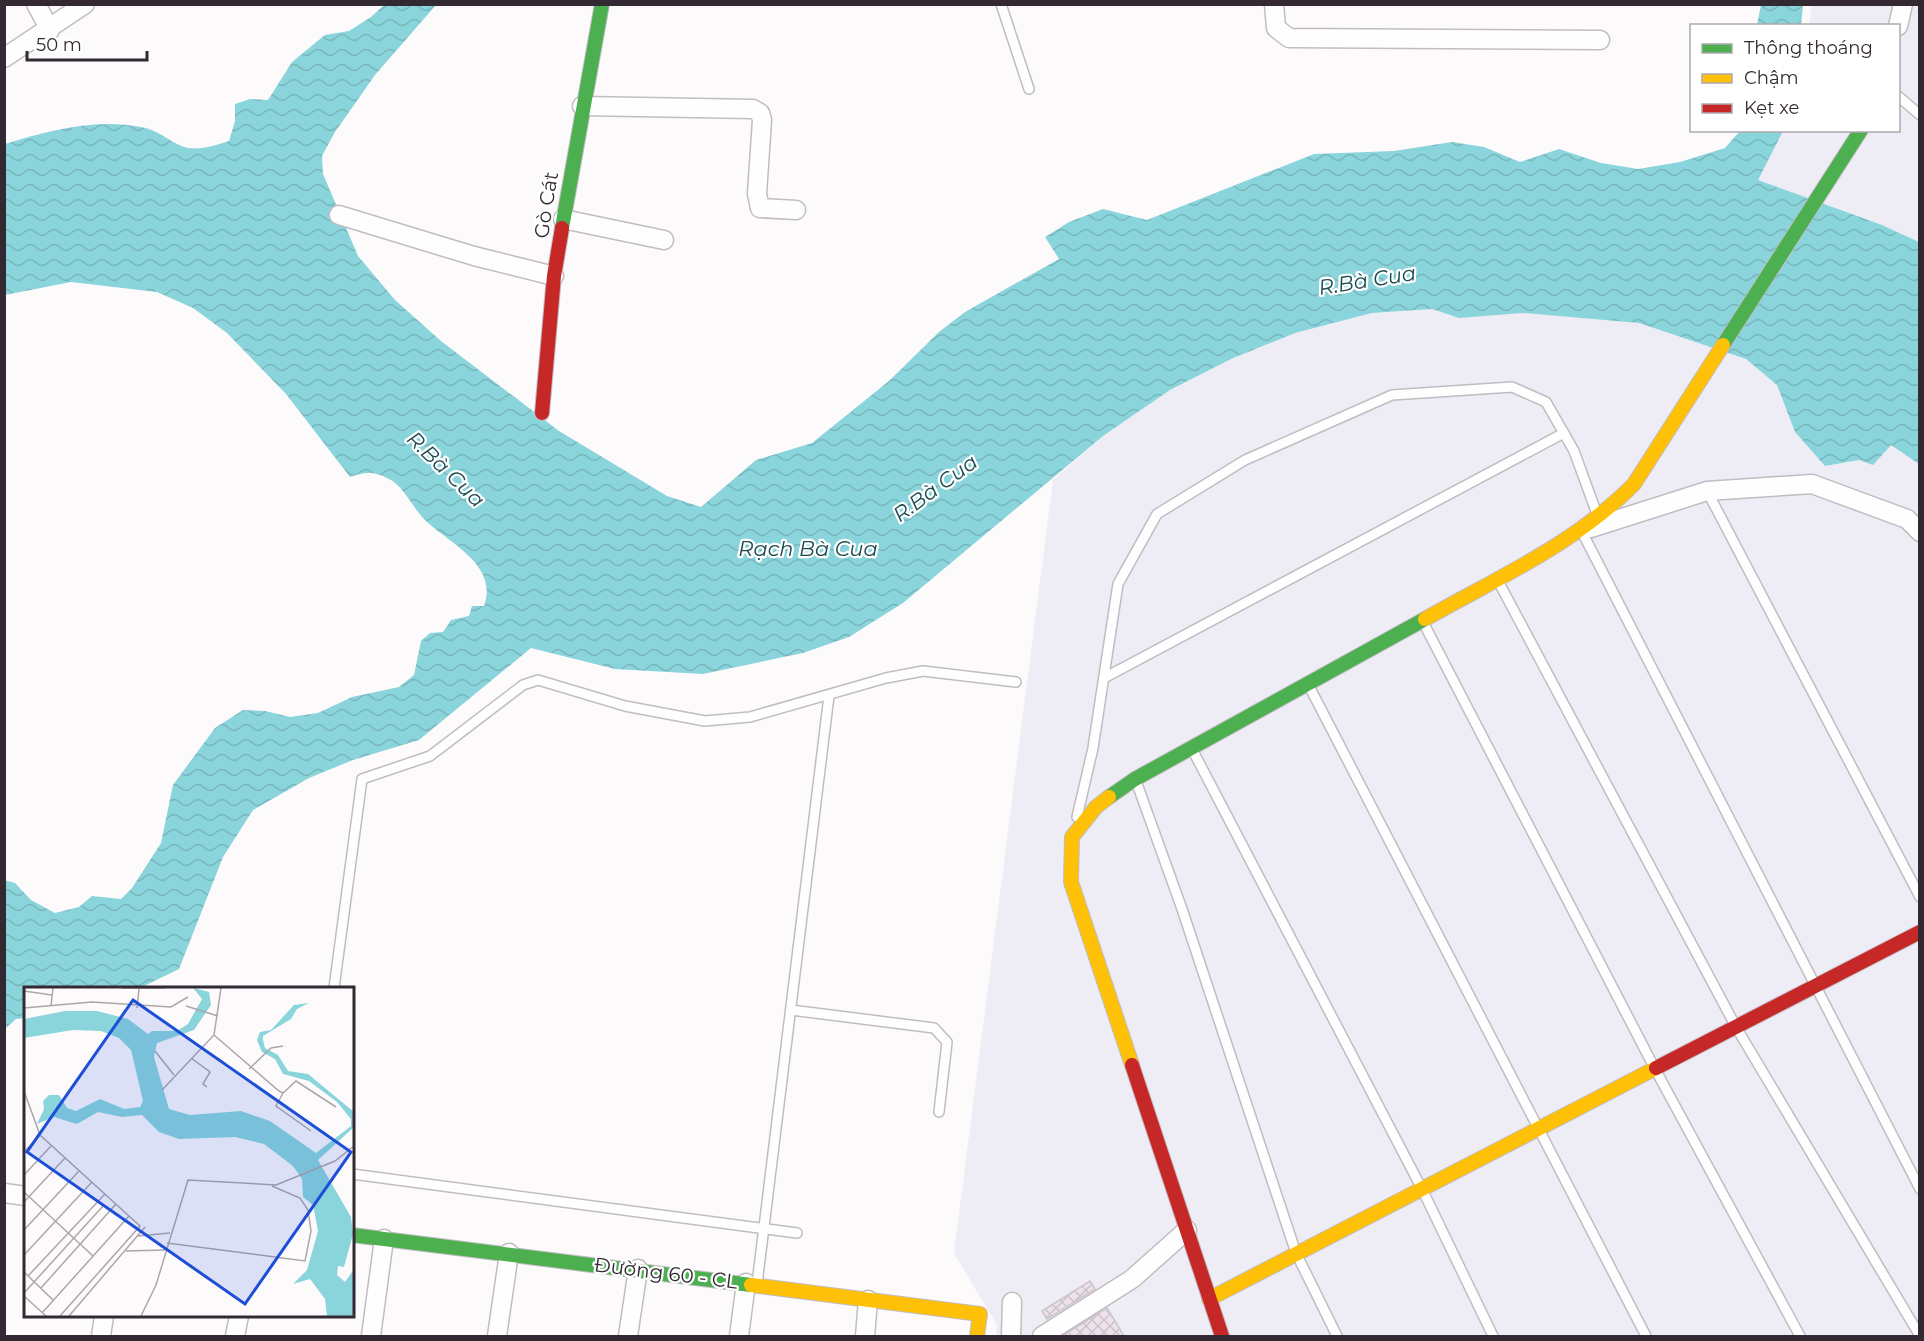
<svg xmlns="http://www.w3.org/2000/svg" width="1924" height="1341" viewBox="0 0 1924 1341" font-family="Montserrat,sans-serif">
<defs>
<pattern id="water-waves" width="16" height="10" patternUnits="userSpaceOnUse" patternTransform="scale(1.5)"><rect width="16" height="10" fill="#8ad4db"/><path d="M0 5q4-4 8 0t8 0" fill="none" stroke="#78b6bc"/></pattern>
<pattern id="building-cross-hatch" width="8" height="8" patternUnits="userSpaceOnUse" patternTransform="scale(1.5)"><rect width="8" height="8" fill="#ede2ec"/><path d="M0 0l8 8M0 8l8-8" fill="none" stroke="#ccc2cb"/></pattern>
</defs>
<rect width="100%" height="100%" fill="#fdfafc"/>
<!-- industrial -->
<g fill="#eeecf4">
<polygon points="1812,5 1919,5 1919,242 1882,225 1757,180 1774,131 1898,130 1898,26 1809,25"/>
<polygon points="1432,309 1459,318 1523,313 1639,323 1746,359 1777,385 1795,432 1825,466 1860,460 1891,445 1919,464 1919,1336 996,1336 997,1325 954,1253 1053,480 1103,436 1170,390 1231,359 1295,333 1373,313"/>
</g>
<!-- water -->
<g fill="url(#water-waves)">
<path d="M384 5H436L375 75 335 132 322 156 323 174 358 256 395 300 441 341 559 431 667 496 701 507 756 460 812 443 889 381 939 332 965 312 1059 259 1045 237 1069 222 1103 209 1147 220 1314 154 1394 151 1452 142 1484 147 1520 162 1559 149 1601 163 1638 169 1680 162 1725 148 1740 131H1783L1758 180 1882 225 1919 242V464L1891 445 1873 465 1859 460 1825 466 1795 432 1777 385 1746 359 1639 323 1523 313 1459 318 1432 309 1372 313 1295 333 1231 359 1170 390 1103 436 903 603 849 637 803 653 703 674 615 669 531 648 419 740 353 760 309 778 253 810 223 857 179 969 140 988H26L25 1018 16 1019 5 1029 4 880 15 883 31 900 55 913 79 907 92 896 121 899 132 888 161 843 173 785 215 728 243 710 265 711 290 717 318 713 352 697 399 687 414 675 421 641 430 633 443 632 451 620 469 616 472 606H484C499 565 449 543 426 521 413 509 404 486 389 479 374 471 365 472 350 477L286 394 227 333 193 308 157 292 71 282 5 295V144C50 130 98 117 146 128 161 132 174 145 188 148 202 150 217 145 229 141L235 121V104L250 99 268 100 292 62 325 35 349 31 371 17Z"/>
<polygon points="1761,5 1803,5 1801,25 1757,25"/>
</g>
<!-- building -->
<g fill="url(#building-cross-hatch)" stroke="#ccc6ca" stroke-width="1.5">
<polygon points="1090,1281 1095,1289 1047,1319 1042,1311"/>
<polygon points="1107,1308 1124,1336 1062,1336"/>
</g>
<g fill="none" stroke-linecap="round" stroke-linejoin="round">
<defs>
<g id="lane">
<polyline points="1001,4 1029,89"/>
<polyline points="1898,96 1920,115"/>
<polyline points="1707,491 1920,897"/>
<polyline points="1582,532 1920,1189"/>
<polyline points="1497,579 1736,1027 1920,1336"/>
<polyline points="1423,622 1655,1069 1800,1336"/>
<polyline points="1104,678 1564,433"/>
<polyline points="1309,686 1646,1336"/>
<polyline points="1192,749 1422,1189 1493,1336"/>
<polyline points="1136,781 1182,909 1296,1253 1337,1336"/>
<polyline points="1077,817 1093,748 1118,584 1157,514 1245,460 1392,395 1512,387 1546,402 1574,451 1597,514"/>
<polyline points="334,988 362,779 430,756 523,685 538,680 625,706 705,721 750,717 886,678 923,671 1016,682"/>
<polyline points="791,1010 934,1028 947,1042 939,1112"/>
<polyline points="352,1174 797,1233"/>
<polyline points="757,1284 829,696"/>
</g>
<g id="street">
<polyline points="36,4 50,30"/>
<polyline points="1274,4 1276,28 1289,38 1600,40"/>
<polyline points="1898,26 1903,4"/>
<polyline points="4,58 85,4"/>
<polyline points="582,106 753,109 760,113 762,120 757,194 760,208 796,210"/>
<polyline points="339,215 474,256 554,276"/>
<polyline points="563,219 664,240"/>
<polyline points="1591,528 1707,491 1812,484 1907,519 1920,532"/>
<polyline points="4,1193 26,1196"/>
<polyline points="101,1336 104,1316"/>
<polyline points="235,1336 239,1316"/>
<polyline points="371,1336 384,1239"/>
<polyline points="497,1336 509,1253"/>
<polyline points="628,1336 638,1269"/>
<polyline points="739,1336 746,1283"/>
<polyline points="865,1336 868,1300"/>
<polyline points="1011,1336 1012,1302"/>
<polyline points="1042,1336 1132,1279 1187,1230"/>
</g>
<g id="fast">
<polyline points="562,228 602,4"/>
<polyline points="1723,345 1861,130"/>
<polyline points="1109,797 1135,779 1425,619"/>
<polyline points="352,1235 751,1285"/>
</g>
<g id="slow">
<path d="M1425 619C1497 578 1575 544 1634 484L1723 345"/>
<polyline points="1109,797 1096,807 1072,837 1071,882 1132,1065"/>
<polyline points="751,1285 980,1314 977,1336"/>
<polyline points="1209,1299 1656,1068"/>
</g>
<g id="jam">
<polyline points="542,413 554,276 562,228"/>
<polyline points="1132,1065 1222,1336"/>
<polyline points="1656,1068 1920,932"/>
</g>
</defs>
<!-- lane casing -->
<use href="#lane" stroke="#c1bcc1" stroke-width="12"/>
<!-- street casing -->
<use href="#street" stroke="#c1bcc1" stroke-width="21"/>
<!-- fast casing -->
<use href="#fast" stroke="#c1bcc1" stroke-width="16"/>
<!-- slow casing -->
<use href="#slow" stroke="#c1bcc1" stroke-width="16"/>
<!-- jam casing -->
<use href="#jam" stroke="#c1bcc1" stroke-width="16"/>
<!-- lane -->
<use href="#lane" stroke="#fffeff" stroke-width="9"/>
<!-- street -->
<use href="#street" stroke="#fffeff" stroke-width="18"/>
<!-- fast -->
<use href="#fast" stroke="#4caf50" stroke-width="14"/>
<!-- slow -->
<use href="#slow" stroke="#ffc107" stroke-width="14"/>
<!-- jam -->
<use href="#jam" stroke="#c62828" stroke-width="14"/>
</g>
<g text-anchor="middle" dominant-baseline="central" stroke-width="4.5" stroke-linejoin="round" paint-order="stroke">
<!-- street labels -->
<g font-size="20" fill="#322932" stroke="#fff">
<text transform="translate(546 205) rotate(-81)">Gò Cát</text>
<text transform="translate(666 1273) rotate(7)">Đường 60 - CL</text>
</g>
<!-- water labels -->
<g font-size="21" font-style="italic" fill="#1c4b50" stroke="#fff">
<text transform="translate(1367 280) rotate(-9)">R.Bà Cua</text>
<text transform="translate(446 469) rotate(44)">R.Bà Cua</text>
<text transform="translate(935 488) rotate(-36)">R.Bà Cua</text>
<text x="808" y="548">Rạch Bà Cua</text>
</g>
</g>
<!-- overview -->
<g transform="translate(24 987)">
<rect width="330" height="330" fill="#fdfafc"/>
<path d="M169 1 185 5 187 18 170 43 133 56 130 70 145 122 166 128 217 124 246 134 292 166 327 139V132L313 115 285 94 259 87 251 72 238 65 233 53 236 45 247 43 270 18 285 16 273 22 267 32 239 49V53L241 61 254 68 264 84 284 87 330 125V140L294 173 327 230 329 247 320 280 314 279 313 288 321 295 330 282V329H303L301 312 286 292 269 297 283 283 294 244 289 218 279 210 278 192 269 179 240 157 211 150 155 152 135 145 118 128 98 130 74 125 53 137 30 130 13 137 20 122 19 114 25 108H35L43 121 52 124 76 112 100 122 116 120 119 114 107 63 95 51 77 44 49 43 0 51V32L41 24H73L104 32 124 47 128 44H153L164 37 178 12Z" fill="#8ad4db"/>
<path fill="none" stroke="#aca6ab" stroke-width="1.5" d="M98 1H141M0 4 28 8M27 19 29 1M162 19 194 29M0 21 68 15 147 20 164 10M113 21 115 2M190 48 255 104 259 106 272 94 312 120M131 64 150 88M167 71 186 85 179 97 183 100M225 82 247 61 259 59M138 103 190 48 197 1M0 104 16 148 116 239 36 329M259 106 252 119 287 144M0 165 16 148M0 188 27 159M0 205 69 269M0 215 41 171M0 243 55 184M114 249 146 246M143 256 281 274 287 244 284 223 276 211 248 199M102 264 141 263M0 268 68 195M0 285 29 313M4 289 81 207M17 301 92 217M0 306 79 219M0 309 22 329M18 326 105 229M45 329 121 240M117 329 132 298 164 193 252 198 311 174 330 159"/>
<path fill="#1d4ed8" fill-opacity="0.15" stroke="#1d4ed8" stroke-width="3" d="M109 13 327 165 221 317 3 165Z"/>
<rect width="330" height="330" fill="none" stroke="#322932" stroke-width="3"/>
</g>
<!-- border -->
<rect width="1924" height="1341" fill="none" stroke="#322932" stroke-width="12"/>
<!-- legend -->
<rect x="1690" y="24" width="210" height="108" fill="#ffffff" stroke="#ada9ad" stroke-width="1.5"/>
<rect x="1702" y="44" width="30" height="9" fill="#4caf50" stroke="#ada9ad" stroke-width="1.5"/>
<text x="1744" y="54" font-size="18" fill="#322932">Thông thoáng</text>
<rect x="1702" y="74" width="30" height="9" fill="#ffc107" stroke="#ada9ad" stroke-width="1.5"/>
<text x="1744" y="84" font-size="18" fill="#322932">Chậm</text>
<rect x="1702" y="104" width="30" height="9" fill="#c62828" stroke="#ada9ad" stroke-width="1.5"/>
<text x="1744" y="114" font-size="18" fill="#322932">Kẹt xe</text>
<!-- scale -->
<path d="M27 51v9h120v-9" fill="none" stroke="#322932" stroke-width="3"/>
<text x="36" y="51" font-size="18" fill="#322932" stroke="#ffffff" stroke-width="4.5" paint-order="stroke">50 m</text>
</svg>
